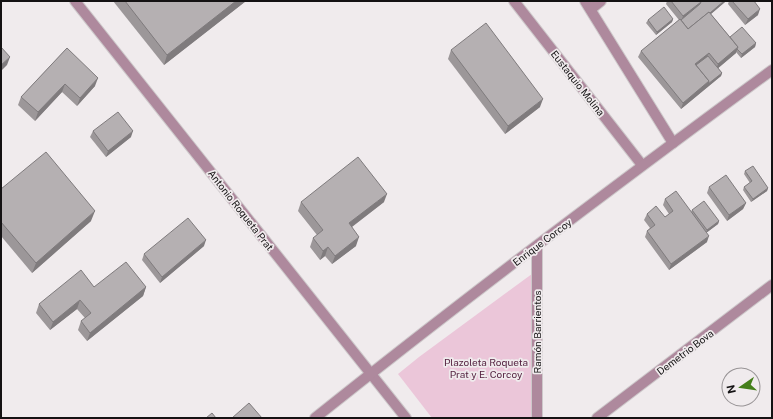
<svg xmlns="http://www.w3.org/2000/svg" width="773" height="419" viewBox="0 0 773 419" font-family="'Public Sans',sans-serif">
<rect width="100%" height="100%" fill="#f0ebed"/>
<!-- green -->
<polygon fill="#ebc6d9" points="536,271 535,418 432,418 398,374 419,357"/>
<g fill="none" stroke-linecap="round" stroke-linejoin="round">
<defs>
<g id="minor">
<polyline points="75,1 406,418"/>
<polyline points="514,1 642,165"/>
<polyline points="585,1 673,143"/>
<polyline points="591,9 601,1"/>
<path d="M315 418C465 298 618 183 772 70"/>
<polyline points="537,418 537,246"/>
<polyline points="597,418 772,285"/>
</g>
</defs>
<!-- minor casing -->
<use href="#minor" stroke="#cdc8ca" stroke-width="12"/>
<!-- minor -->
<use href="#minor" stroke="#ae899d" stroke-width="10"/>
</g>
<!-- wall -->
<g fill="#9c9799">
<polygon points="113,1 246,1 164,65"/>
<polygon points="667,1 726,1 725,2 711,14 730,37 756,43 755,47 741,58 736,52 736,53 718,68 722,73 721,76 681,109 638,57 641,51 679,20 666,4"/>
<polygon points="729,1 754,1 758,15 745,25 728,4"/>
<polygon points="673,19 672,22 656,35 646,23 648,20"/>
<polygon points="67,48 95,86 77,106 62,92 35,121 18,105 21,97"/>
<polygon points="451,50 540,107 505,134 448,59"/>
<polygon points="93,131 131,137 106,157 90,137"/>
<polygon points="745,171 768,188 767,191 751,202 743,190 744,187 750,183 744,174"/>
<polygon points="709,187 746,203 743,209 727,221 707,193"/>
<polygon points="1,189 91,221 32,273 1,236"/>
<polygon points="665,199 691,212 692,210 719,221 718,224 706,233 707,242 669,270 645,237 647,231 650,228 644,220 647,214 665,217 669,214 663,205"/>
<polygon points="301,202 384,202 352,227 356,246 332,264 325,256 320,260 310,247 313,238 317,235 298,211"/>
<polygon points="204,246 160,283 142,260 144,254"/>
<polygon points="94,287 146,287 143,296 87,341 78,330 81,321 85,318 77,309 50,330 36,313 39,304"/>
</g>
<!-- shaded-wall -->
<g fill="#7f7b7d">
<polygon points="236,1 246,1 164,65 167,55"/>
<polygon points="724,1 726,1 725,2 686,35 687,31"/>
<polygon points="701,2 699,8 681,22 683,16"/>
<polygon points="760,9 758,15 745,25 748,19"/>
<polygon points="673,19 672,22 656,35 657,32"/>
<polygon points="756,43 755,47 741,58 742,54"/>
<polygon points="738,47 736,53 716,70 718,64"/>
<polygon points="709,53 706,59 695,68 695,64"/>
<polygon points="10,57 7,65 1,71 1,65"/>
<polygon points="722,73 721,76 681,109 683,103 709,81"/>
<polygon points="98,78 95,86 77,106 80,98"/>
<polygon points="65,84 62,92 35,121 38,112"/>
<polygon points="543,99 540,107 505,134 508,126"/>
<polygon points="133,131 131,137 106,157 108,151"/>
<polygon points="768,188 767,191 751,202 753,199"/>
<polygon points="387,194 384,202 345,232 349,223"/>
<polygon points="746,203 743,209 727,221 729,215"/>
<polygon points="95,211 91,221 32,273 36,263"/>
<polygon points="719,221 718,224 706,233 707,230"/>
<polygon points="709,236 707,242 669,270 671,264"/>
<polygon points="359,237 356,246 332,264 335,256"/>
<polygon points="206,240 204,246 160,283 162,277"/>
<polygon points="328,247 325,256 320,260 323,251"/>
<polygon points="146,287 143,296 87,341 90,333"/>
<polygon points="80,300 77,309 50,330 53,322"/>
</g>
<!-- building -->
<g fill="#b5b0b2" stroke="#7f7b7d">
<polygon points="125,1 236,1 167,55"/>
<polygon points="671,1 700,1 701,2 683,16"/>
<polygon points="700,1 724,1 710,13 709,12 688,29 681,20 700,4 701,2"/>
<polygon points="732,1 754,1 760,9 748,19"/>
<polygon points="664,7 673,19 657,32 648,20"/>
<polygon points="709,12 738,47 718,64 709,53 695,64 709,81 683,103 641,51 680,19 688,29"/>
<polygon points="486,23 543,99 508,126 451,50"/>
<polygon points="742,27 756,43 742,54 737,49 738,47 730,37"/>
<polygon points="1,47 10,57 1,65"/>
<polygon points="67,48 98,78 80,98 65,84 38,112 21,97"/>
<polygon points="708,56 722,73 708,84 709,81 696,65"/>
<polygon points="118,112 133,131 108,151 93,131"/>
<polygon points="46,152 95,211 36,263 1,222 1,189"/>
<polygon points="358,157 387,194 349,223 359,237 335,256 328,247 323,251 313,238 323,230 301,202"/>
<polygon points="753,166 768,188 753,199 744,187 752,181 745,171"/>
<polygon points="726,175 746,203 729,215 709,187"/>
<polygon points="676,191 709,236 671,264 647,231 655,225 647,214 656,206 665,217 673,211 665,199"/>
<polygon points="704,201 719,221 707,230 692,210"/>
<polygon points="188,218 206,240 162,277 144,254"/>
<polygon points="126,262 146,287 90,333 81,321 91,313 80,300 53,322 39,304 81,270 94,287"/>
<polygon points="249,403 262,418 232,418"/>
<polygon points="212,413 216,418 206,418"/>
</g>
<g text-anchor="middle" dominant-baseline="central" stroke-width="3.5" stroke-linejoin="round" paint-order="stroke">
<!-- street labels -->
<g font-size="10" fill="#141213" stroke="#f0ebed">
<text transform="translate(578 83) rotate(52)">Eustaquio Molina</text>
<text transform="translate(241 210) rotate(52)">Antonio Roqueta Prat</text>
<text transform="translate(542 242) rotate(-37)">Enrique Corcoy</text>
<text transform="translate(537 332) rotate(-90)">Ramón Barrientos</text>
<text transform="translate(685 352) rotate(-37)">Demetrio Bova</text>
</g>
<!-- park labels -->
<g font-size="10" fill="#521f3e" stroke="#f0ebed">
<text x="486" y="362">Plazoleta Roqueta<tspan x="486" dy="12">Prat y E. Corcoy</tspan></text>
</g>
</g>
<!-- border -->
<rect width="773" height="419" fill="none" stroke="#141213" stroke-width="4"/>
<!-- north arrow -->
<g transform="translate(741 387) rotate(257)"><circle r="19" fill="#f0ebed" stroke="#989496"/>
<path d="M0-3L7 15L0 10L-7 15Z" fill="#447f1a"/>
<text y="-6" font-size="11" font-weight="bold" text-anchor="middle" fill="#141213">N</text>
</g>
</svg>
